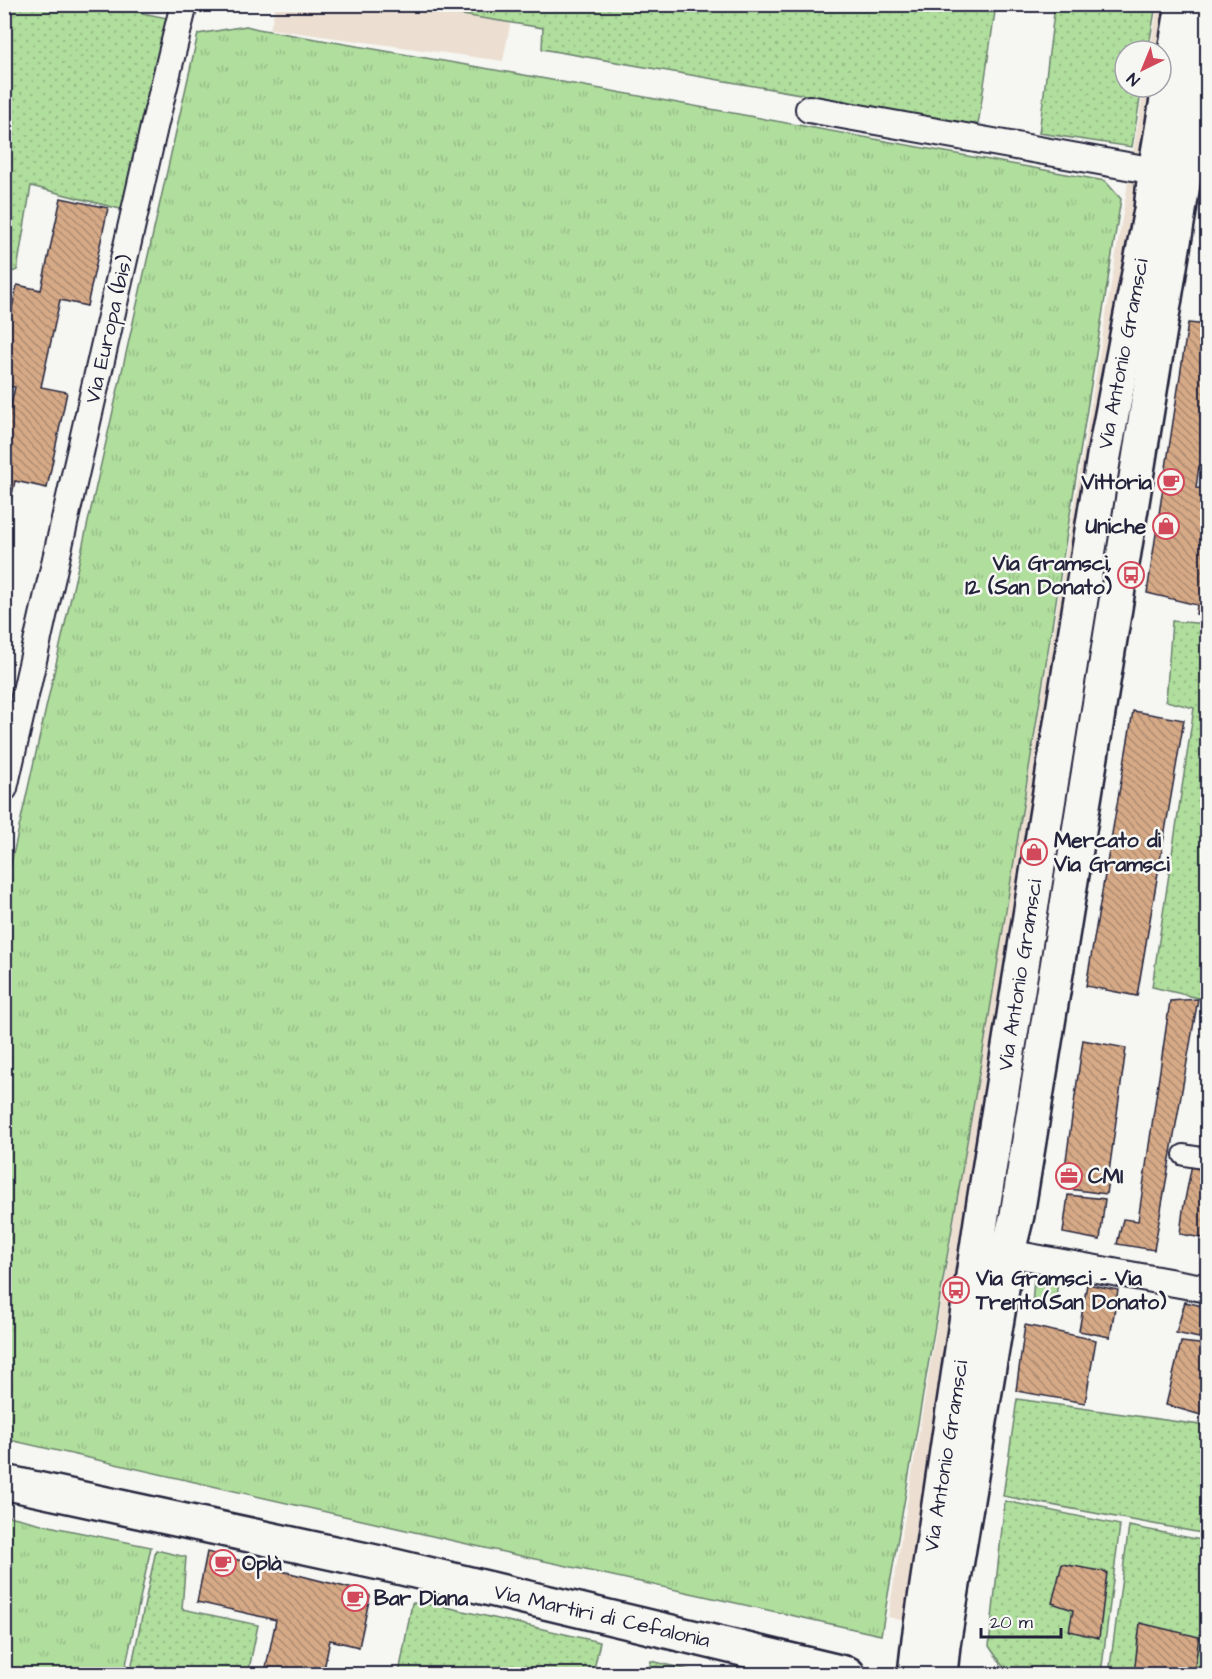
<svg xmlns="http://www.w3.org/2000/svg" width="1212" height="1679" viewBox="0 0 1212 1679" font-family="'Architects Daughter',sans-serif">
<defs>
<pattern id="grass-tufts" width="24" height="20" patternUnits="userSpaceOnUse" patternTransform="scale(1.5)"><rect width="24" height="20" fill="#b0de9d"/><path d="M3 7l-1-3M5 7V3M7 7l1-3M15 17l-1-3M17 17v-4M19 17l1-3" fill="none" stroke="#97be88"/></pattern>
<pattern id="park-dots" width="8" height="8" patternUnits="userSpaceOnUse" patternTransform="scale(1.5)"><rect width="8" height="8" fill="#b0de9d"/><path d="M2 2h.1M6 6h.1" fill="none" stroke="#97be88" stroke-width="1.8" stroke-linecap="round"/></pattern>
<pattern id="building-back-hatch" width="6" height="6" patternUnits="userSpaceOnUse" patternTransform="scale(1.5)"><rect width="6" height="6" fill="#d6aa87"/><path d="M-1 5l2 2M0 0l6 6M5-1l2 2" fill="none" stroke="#ad8a70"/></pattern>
</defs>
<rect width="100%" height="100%" fill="#f6f6f2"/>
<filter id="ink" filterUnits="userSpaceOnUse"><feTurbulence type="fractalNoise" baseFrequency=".0167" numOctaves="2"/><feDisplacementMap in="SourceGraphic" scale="12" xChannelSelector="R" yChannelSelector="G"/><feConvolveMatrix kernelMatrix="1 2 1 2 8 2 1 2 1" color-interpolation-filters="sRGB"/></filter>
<g filter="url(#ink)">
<!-- built -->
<g fill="#ecdfd2">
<polygon points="276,5 514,5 503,61 270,29"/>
<polygon points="1158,5 1191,5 926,1626 888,1617 1144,87 1161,87 1161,51 1150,51"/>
</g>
<!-- grass -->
<g fill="url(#grass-tufts)" stroke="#69806c" stroke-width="1.5">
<polygon points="246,26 258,29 524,75 1105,181 1121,199 988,1022 881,1635 485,1548 5,1439 5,890 198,34"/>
<polygon points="5,1515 58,1528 151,1547 124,1674 5,1674"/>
</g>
<!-- park -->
<g fill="url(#park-dots)" stroke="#69806c" stroke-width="1.5">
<polygon points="4,5 104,5 167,18 124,210 31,186 17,270 5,275"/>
<polygon points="400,5 996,5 978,125 542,49 543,28"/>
<polygon points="1055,5 1156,5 1148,51 1125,51 1125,87 1142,87 1132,147 1039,133"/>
<polygon points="1172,621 1207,624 1207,1000 1152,987 1194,708 1166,701"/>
<polygon points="1034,1277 1058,1281 1054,1312 1032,1306"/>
<polygon points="1017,1399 1207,1426 1207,1534 1003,1496"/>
<polygon points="1005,1501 1120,1525 1101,1674 1008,1674 989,1646"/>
<polygon points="1129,1526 1207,1541 1207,1674 1109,1674"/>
<polygon points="156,1550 186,1557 182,1609 258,1625 248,1674 130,1674"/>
<polygon points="412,1603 437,1605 600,1642 593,1674 562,1674 550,1672 549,1674 399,1674"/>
<polygon points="651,1661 706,1674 648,1674"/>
</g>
<!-- building -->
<g fill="url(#building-back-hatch)" stroke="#22223b" stroke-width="1.5">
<polygon points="61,198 108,208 87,306 60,300 41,387 67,392 47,488 15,481 4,530 4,436 15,387 4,385 4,322 9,322 17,285 41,290"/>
<polygon points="1188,323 1208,325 1208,467 1199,466 1196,488 1208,489 1208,615 1196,614 1197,605 1147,593"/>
<polygon points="1133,711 1184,720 1137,996 1086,986"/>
<polygon points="1198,999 1154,1250 1117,1244 1123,1219 1138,1221 1170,1001"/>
<polygon points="1083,1040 1126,1048 1106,1194 1062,1188"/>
<polygon points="1192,1164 1208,1166 1208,1239 1180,1234 1183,1210"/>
<polygon points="1068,1195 1105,1199 1100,1240 1063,1233"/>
<polygon points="1087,1284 1118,1290 1110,1337 1079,1331"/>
<polygon points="1185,1302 1203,1306 1199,1338 1176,1333"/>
<polygon points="1203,1306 1208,1307 1208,1329 1202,1328"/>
<polygon points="1025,1325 1096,1340 1085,1403 1016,1391"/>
<polygon points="1181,1342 1208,1345 1208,1417 1166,1405"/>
<polygon points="207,1552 365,1592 370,1596 359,1647 330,1640 323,1674 272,1674 272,1673 265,1672 276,1620 197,1602"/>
<polygon points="1062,1564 1107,1572 1099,1638 1069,1631 1073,1610 1052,1603"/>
<polygon points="1140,1623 1199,1637 1194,1674 1134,1674"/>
</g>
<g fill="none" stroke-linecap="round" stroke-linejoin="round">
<defs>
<polyline id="pedestrian" points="1184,1155 1208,1159"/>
<g id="minor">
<polyline points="809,109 1172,174"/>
<polyline points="4,788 154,127 184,4"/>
<polyline points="990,1247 1024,1256 1208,1289"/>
</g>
<g id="tertiary">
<polyline points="4,1482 394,1566 848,1674"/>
<polyline points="915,1674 919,1639 983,1208 1104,456 1151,210 1155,171 1183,4"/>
<polyline points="940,1674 943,1645 1008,1252 1017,1215 1179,211 1208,13"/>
</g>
</defs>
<!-- pedestrian casing -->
<use href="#pedestrian" stroke="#22223b" stroke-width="24"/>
<!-- minor casing -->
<use href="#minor" stroke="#22223b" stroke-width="30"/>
<!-- tertiary casing -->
<use href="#tertiary" stroke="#22223b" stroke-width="38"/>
<!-- pedestrian -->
<use href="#pedestrian" stroke="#f6f6f2" stroke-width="20"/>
<!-- minor -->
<use href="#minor" stroke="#f6f6f2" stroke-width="26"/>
<!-- tertiary -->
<use href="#tertiary" stroke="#f6f6f2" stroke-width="33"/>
</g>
</g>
<!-- icons -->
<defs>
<symbol id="cafe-ring" viewBox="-11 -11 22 22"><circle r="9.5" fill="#f6f6f2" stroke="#d1495b" stroke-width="1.5"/><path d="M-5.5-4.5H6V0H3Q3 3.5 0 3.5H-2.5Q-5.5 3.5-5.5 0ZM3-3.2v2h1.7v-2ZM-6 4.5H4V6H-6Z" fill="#d1495b"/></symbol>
<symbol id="shop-ring" viewBox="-11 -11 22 22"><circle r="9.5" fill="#f6f6f2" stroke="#d1495b" stroke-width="1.5"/><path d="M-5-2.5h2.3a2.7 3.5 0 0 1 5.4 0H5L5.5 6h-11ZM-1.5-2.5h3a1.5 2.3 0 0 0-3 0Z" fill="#d1495b"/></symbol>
<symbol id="bus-ring" viewBox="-11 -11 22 22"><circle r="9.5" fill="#f6f6f2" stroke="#d1495b" stroke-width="1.5"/><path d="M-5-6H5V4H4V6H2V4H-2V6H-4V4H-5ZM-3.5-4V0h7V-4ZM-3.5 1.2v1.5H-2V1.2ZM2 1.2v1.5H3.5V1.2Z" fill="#d1495b"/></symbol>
<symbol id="office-ring" viewBox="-11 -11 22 22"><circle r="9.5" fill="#f6f6f2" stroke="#d1495b" stroke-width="1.5"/><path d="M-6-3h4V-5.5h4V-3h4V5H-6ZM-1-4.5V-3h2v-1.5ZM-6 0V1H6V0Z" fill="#d1495b"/></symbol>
</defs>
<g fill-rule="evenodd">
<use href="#cafe-ring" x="1156" y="467" width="30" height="30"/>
<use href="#shop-ring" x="1151" y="511" width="30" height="30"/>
<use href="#bus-ring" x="1116" y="560" width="30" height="30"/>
<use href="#shop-ring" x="1019" y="837" width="30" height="30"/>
<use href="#office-ring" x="1054" y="1161" width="30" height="30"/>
<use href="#bus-ring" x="941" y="1275" width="30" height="30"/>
<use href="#cafe-ring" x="208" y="1548" width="30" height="30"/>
<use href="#cafe-ring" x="340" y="1583" width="30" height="30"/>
</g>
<g text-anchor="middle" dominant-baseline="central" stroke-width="5" stroke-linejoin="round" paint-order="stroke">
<!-- street labels -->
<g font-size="21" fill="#22223b" stroke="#f6f6f2">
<text transform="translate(109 329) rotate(-77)">Via Europa (bis)</text>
<text transform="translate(1123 354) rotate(-79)">Via Antonio Gramsci</text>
<text transform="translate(1020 975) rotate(-81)">Via Antonio Gramsci</text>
<text transform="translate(946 1456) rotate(-81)">Via Antonio Gramsci</text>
<text transform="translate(602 1616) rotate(13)">Via Martiri di Cefalonia</text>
</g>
<!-- poi labels -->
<g font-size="21" font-weight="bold" fill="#22223b" stroke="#f6f6f2" text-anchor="start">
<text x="1152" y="482" text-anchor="end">Vittoria</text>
<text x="1146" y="526" text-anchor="end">Uniche</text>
<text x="1112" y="563" text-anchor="end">Via Gramsci,<tspan x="1112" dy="24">12 (San Donato)</tspan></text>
<text x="1054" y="840">Mercato di<tspan x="1054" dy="24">Via Gramsci</tspan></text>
<text x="1088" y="1176">CMI</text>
<text x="976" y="1278">Via Gramsci - Via<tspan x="976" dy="24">Trento(San Donato)</tspan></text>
<text x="242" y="1563">Oplà</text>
<text x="374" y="1598">Bar Diana</text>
</g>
</g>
<!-- margin -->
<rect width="1212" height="1679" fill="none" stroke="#f6f6f2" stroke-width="24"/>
<rect x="12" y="12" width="1188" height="1655" fill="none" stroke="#22223b" stroke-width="2" filter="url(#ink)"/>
<!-- north arrow -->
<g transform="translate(1143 69) rotate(223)"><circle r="28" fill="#f6f6f2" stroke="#a1a1a9" stroke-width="1.5"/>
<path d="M0-4.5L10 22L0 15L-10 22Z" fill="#d1495b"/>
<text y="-9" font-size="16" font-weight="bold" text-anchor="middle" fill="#22223b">N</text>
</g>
<!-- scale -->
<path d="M981 1628v9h80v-9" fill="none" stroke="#22223b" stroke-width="3"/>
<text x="990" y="1628" font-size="18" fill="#22223b" stroke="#f6f6f2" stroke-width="4.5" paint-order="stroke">20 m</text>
</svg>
